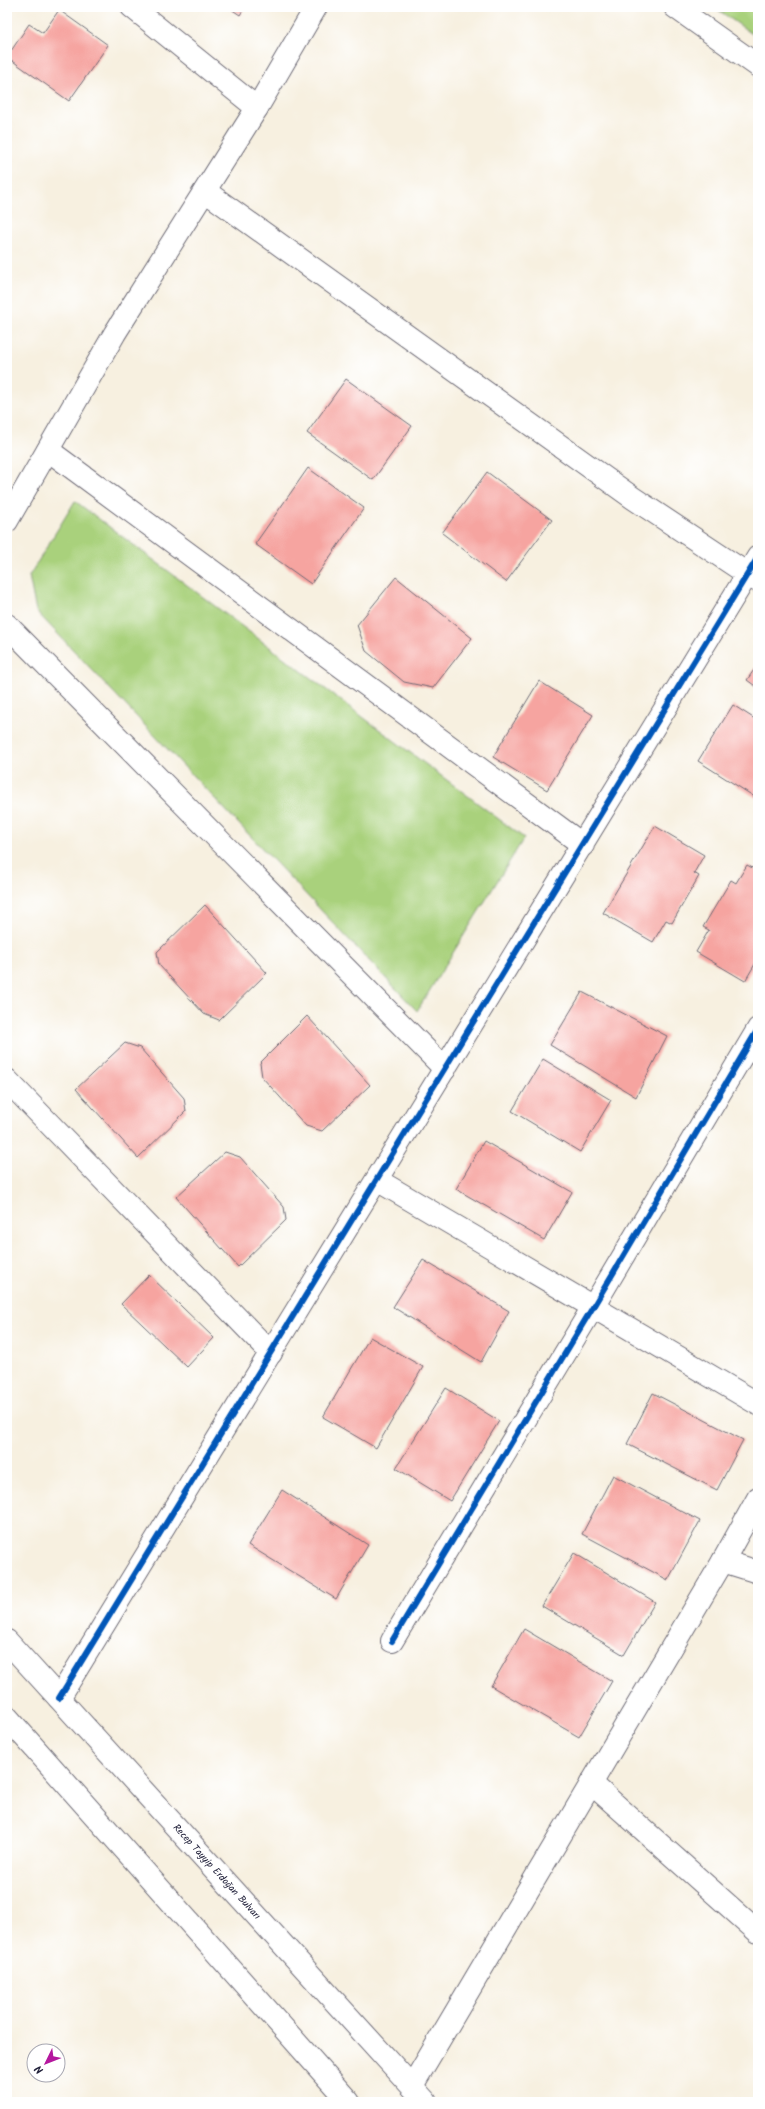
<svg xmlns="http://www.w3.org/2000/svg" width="765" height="2109" viewBox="0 0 765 2109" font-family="Kalam,sans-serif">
<rect width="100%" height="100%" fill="#fff"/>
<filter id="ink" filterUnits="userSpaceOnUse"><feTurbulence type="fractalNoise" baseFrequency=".025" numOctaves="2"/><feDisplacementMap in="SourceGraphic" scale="8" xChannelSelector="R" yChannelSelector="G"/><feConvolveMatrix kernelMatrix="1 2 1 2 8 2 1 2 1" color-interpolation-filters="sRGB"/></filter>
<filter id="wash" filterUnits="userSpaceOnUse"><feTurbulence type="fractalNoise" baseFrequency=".012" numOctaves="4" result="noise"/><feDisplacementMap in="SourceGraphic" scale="16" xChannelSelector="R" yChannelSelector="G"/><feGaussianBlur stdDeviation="0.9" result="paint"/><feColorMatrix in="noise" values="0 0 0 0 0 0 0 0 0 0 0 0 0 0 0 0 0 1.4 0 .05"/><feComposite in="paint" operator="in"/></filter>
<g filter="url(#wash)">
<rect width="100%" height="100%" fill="#f7f0e0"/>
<!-- green -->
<g fill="#a9d17c" stroke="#667a5c">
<polygon points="714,7 758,7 758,38"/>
<polygon points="75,501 524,838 417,1011 36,611 29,576"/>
</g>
<g id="blocks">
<!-- building -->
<g fill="#f6a4a0">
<polygon points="228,7 245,7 240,15"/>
<polygon points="59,10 108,45 69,101 7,57 29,24 43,33"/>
<polygon points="346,379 412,426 373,480 307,433"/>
<polygon points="308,468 364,508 311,584 255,544"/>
<polygon points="487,472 552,520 506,582 442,533"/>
<polygon points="396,577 472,638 433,688 404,682 366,651 357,625"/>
<polygon points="758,664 758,688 747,680"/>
<polygon points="539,681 593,715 547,790 493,757"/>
<polygon points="733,705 758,721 758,799 698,761"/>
<polygon points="655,826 704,855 694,873 699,876 672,923 666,920 653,942 603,913"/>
<polygon points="747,865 758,871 758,959 745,981 696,952 709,930 703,927 731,880 736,883"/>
<polygon points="205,905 267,973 219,1020 204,1014 159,965 157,952"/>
<polygon points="582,992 667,1036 636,1097 550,1045"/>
<polygon points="307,1016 370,1085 322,1131 306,1126 262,1077 260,1063"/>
<polygon points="125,1043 140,1048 184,1098 186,1111 138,1158 76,1089"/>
<polygon points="543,1059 611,1100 580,1152 512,1111"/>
<polygon points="484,1141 572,1192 544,1240 456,1189"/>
<polygon points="225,1152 240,1157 284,1207 286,1220 238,1267 176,1197"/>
<polygon points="423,1260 509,1311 481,1362 393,1307"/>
<polygon points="149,1275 214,1338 187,1367 121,1304"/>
<polygon points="370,1337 423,1367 376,1448 323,1417"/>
<polygon points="446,1388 499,1421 450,1501 396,1468"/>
<polygon points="653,1393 743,1440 717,1490 627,1444"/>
<polygon points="613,1475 700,1521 668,1580 582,1534"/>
<polygon points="282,1490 368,1545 336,1599 248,1545"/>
<polygon points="574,1553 655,1602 624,1655 542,1606"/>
<polygon points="524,1629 612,1681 579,1737 491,1686"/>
</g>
</g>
</g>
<g filter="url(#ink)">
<use href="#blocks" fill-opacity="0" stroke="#6d6a75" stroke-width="1"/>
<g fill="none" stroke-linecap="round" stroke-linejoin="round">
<defs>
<g id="minor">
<polyline points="132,7 257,108"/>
<polyline points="205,191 633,498 758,581"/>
<polyline points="48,450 583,845"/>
<polyline points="7,625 445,1069"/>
<polyline points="7,1080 271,1353"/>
<polyline points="377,1180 758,1404"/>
<polyline points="392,1641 593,1307 758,1029"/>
<polyline points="59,1698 758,557"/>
<polyline points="591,1783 758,1932"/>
</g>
<g id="tertiary">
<polyline points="675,7 758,66"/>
<polyline points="7,521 115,333 257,108 316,7"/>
<polyline points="723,1561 758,1572"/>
<polyline points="412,2086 723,1561 758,1498"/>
</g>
<g id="trunk">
<path id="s1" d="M7 1641 426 2102"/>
<polyline points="7,1717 349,2102"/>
</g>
</defs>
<!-- minor casing -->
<use href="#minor" stroke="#6d6a75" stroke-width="24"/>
<!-- tertiary casing -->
<use href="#tertiary" stroke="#6d6a75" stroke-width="24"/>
<!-- trunk casing -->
<use href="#trunk" stroke="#6d6a75" stroke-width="24"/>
<!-- minor -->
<use href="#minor" stroke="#fff" stroke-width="22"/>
<!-- tertiary -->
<use href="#tertiary" stroke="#fff" stroke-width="22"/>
<!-- trunk -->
<use href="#trunk" stroke="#fff" stroke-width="22"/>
<defs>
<g id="cycleway">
<polyline points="392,1641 593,1307 758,1029"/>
<polyline points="59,1698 758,557"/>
</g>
</defs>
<!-- cycleway casing -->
<use href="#cycleway" stroke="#fff" stroke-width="8"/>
<!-- cycleway -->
<use href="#cycleway" stroke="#0057b8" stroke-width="6"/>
</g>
</g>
<g text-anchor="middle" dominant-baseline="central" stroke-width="4" stroke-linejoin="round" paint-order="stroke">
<!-- street labels -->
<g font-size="10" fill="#22223b" stroke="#fff">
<text stroke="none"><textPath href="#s1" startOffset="312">Recep Tayyip Erdoğan Bulvarı</textPath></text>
</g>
</g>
<!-- margin -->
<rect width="765" height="2109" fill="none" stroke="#fff" stroke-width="24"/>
<!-- north arrow -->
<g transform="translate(46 2063) rotate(227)"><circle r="19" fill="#ffffff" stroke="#a7a7b1"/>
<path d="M0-3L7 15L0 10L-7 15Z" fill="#b5179e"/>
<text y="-6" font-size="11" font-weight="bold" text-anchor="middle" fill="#22223b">N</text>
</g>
</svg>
